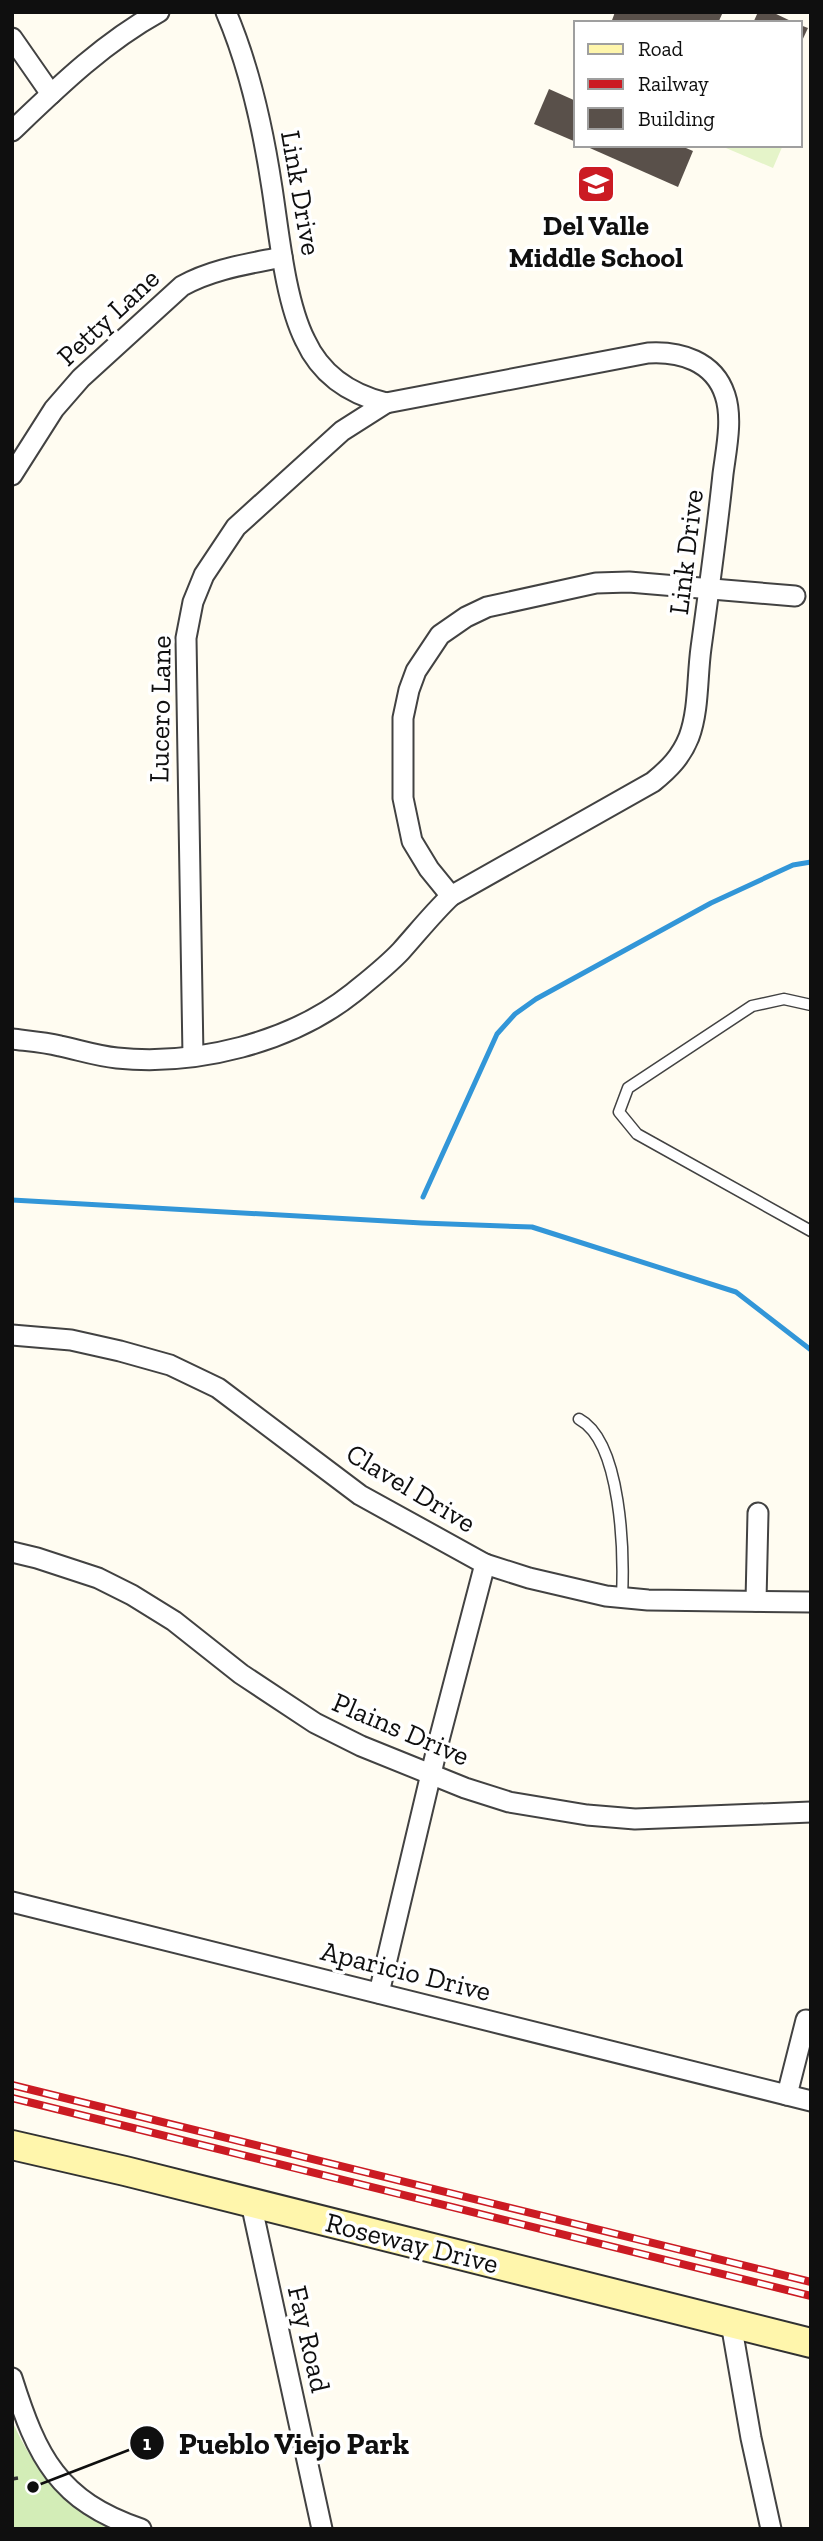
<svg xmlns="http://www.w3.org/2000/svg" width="823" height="2541" viewBox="0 0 823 2541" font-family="'Zilla Slab',serif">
<rect width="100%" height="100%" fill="#fffcf1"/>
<!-- green -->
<path fill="#d3edb7" d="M12 2421C34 2469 62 2505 110 2529H12Z"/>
<!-- pitch -->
<polygon fill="#e5f4c9" points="719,145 783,145 773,168"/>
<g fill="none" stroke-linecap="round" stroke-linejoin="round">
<!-- stream -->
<g stroke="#3296d8" stroke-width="5">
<polyline points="423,1197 497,1034 515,1014 536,999 711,903 793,865 811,862"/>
<polyline points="12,1200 422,1223 532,1227 736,1292 811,1350"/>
</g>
</g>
<!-- building -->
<g fill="#59504a">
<polygon points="615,12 723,12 718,23 611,23"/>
<polygon points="758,12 772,12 795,23 753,23"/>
<polygon points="800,25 808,28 800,45"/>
<polygon points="549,89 576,101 576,142 534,124"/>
<polygon points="583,145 679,145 693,151 678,187"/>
</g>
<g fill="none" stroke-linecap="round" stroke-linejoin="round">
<defs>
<g id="lane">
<polyline points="811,1005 784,999 752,1006 628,1088 619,1112 637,1134 811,1231"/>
<path d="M579 1419C622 1442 624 1554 622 1597"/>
</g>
<g id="street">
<polyline points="12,38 51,94"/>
<path d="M12 131C58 87 103 43 159 12"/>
<path d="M12 475 54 409 81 378 182 286C212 269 248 264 282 257"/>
<polyline points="451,896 429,869 412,841 403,798 403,718 409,690 416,671 440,635 466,617 487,607 596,583 629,582 795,596"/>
<path d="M12 1039C28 1041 44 1042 60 1046 79 1050 97 1056 117 1058 196 1066 290 1043 353 993 369 980 387 966 401 951 418 932 433 913 451 896L653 782C669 769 681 757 689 737 699 710 697 677 701 648 709 590 717 532 723 474 726 450 733 419 725 395 714 361 680 351 648 353L386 403C349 394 321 375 305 340 285 300 279 233 272 188 263 128 250 68 226 12"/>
<polyline points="193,1056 186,638 193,602 204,575 236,527 342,431 386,403"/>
<polyline points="12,1335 71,1340 120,1351 170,1365 218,1388 360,1495 485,1564 529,1578 606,1596 648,1600 811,1602"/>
<polyline points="12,1552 37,1558 98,1578 132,1595 174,1621 241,1674 315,1723 361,1746 465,1788 509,1802 587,1815 635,1819 811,1812"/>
<polyline points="756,1601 758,1513"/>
<polyline points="12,1902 811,2101"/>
<polyline points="379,1993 439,1740 485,1564"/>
<polyline points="787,2095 806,2020"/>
<polyline points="251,2203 322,2529"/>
<polyline points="731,2323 751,2438 771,2529"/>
<path d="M12 2378C37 2457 58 2501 141 2529"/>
</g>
<polyline id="secondary" points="12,2145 125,2171 811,2343"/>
</defs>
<!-- lane casing -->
<use href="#lane" stroke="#424242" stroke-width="13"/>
<!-- street casing -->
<use href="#street" stroke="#424242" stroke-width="23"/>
<!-- secondary casing -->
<use href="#secondary" stroke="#313131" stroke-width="32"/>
<!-- path -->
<polyline stroke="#313131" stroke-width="3.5" stroke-dasharray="7 3.5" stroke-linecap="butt" points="12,2479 18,2478"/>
<!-- lane -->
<use href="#lane" stroke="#fff" stroke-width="10"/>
<!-- street -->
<use href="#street" stroke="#fff" stroke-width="19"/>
<!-- secondary -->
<use href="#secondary" stroke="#fff6ac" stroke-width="28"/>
<defs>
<g id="rail">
<polyline points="12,2085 811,2282"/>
<polyline points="12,2098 811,2296"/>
</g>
</defs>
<!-- rail casing -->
<use href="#rail" stroke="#cb1b23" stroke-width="8"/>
<!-- rail -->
<use href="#rail" stroke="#fff" stroke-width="5" stroke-dasharray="16" stroke-linecap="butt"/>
</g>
<!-- icons -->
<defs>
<symbol id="school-square" viewBox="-11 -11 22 22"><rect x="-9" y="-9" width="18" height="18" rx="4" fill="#cb1b23" stroke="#fff"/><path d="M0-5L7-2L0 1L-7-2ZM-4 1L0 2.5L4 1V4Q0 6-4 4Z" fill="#fff"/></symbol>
</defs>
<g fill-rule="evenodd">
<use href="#school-square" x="574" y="162" width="44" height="44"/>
</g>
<g text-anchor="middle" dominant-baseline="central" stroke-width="7" stroke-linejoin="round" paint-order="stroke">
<!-- street labels -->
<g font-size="28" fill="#0f0f0f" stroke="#fff">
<text transform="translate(301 193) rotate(80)">Link Drive</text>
<text transform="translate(108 317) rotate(-43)">Petty Lane</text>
<text transform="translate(686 552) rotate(-83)">Link Drive</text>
<text transform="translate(160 709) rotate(-89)">Lucero Lane</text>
<text transform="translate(411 1488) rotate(31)">Clavel Drive</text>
<text transform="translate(401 1729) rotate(23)">Plains Drive</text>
<text transform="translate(406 1971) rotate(14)">Aparicio Drive</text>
<text transform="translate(412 2243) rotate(14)">Roseway Drive</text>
<text transform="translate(309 2339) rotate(77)">Fay Road</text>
</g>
<!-- poi labels -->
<g font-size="28" font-weight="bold" fill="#0f0f0f" stroke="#fff">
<text x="596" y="225">Del Valle<tspan x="596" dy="32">Middle School</tspan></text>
</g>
</g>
<!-- callouts -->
<path fill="none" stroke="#0f0f0f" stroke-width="2.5" d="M33 2487L147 2443"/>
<g fill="#0f0f0f" stroke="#fff" stroke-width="2.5">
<circle cx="33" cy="2487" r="7"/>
<circle cx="147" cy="2443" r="18"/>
</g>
<g font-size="21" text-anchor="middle" font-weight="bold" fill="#fff">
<text x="147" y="2450">1</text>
</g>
<g font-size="30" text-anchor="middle" font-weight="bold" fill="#0f0f0f" stroke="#fff" stroke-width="7" stroke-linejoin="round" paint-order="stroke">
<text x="294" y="2454">Pueblo Viejo Park</text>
</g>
<!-- border -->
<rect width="823" height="2541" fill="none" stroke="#0f0f0f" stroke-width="28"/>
<!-- legend -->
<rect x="574" y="21" width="228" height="126" fill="#ffffff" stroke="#9f9f9f" stroke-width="2"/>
<rect x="588" y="44" width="35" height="10" fill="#fff6ac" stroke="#9f9f9f" stroke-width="2"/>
<text x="638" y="56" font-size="21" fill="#0f0f0f">Road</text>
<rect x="588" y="79" width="35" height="10" fill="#cb1b23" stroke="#9f9f9f" stroke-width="2"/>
<text x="638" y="91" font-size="21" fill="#0f0f0f">Railway</text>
<rect x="588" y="108" width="35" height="21" fill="#59504a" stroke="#9f9f9f" stroke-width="2"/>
<text x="638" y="126" font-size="21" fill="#0f0f0f">Building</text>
</svg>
